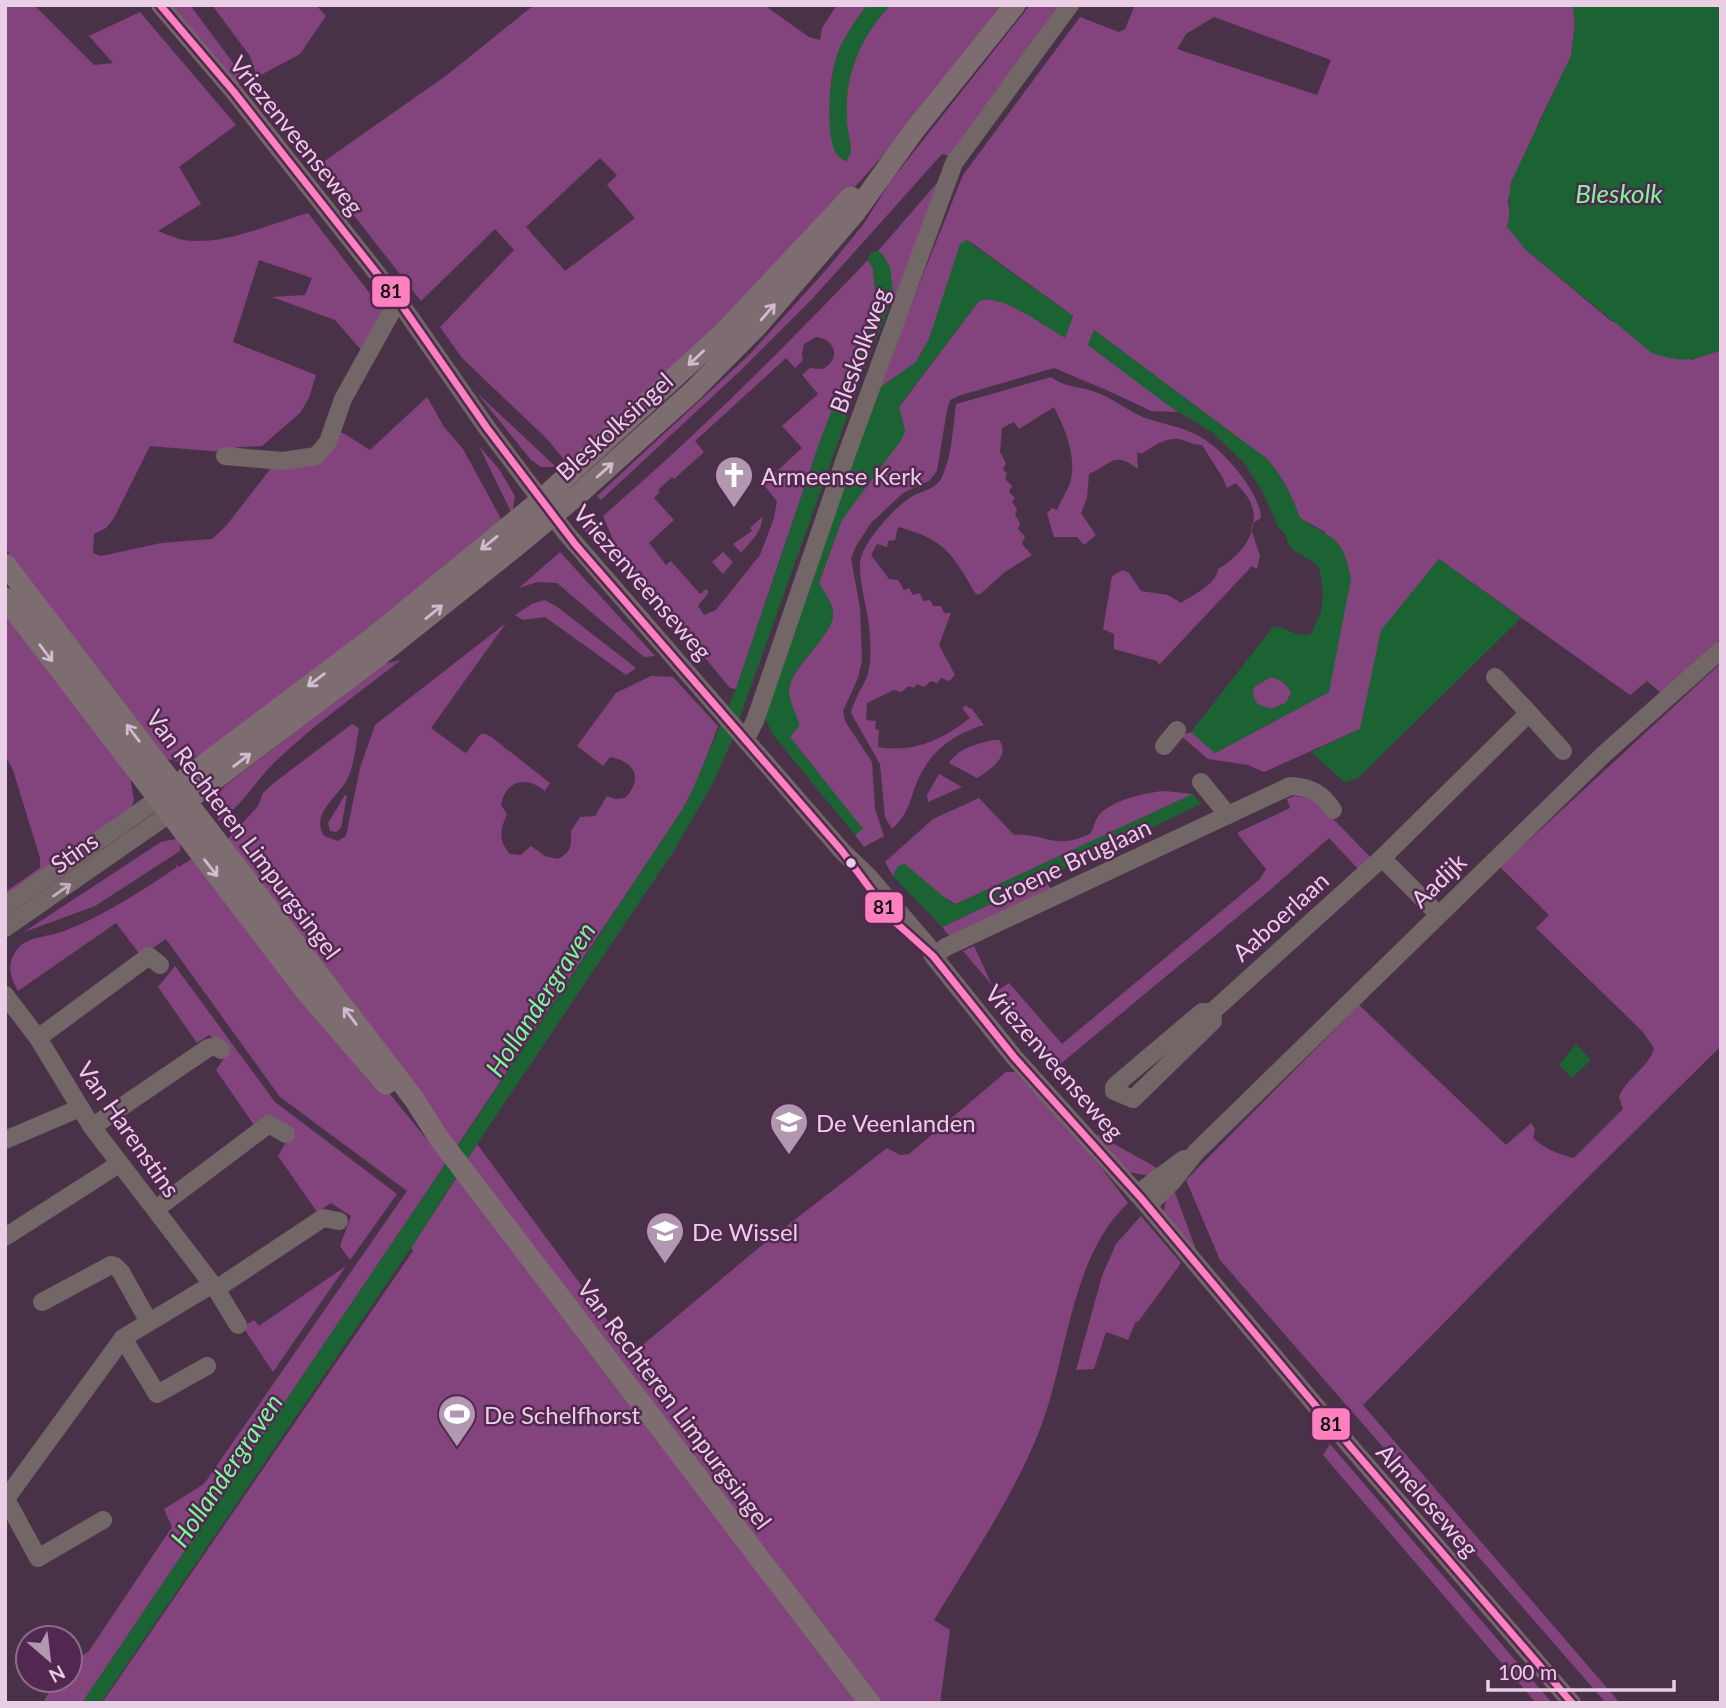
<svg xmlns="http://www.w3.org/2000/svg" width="1726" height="1708" viewBox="0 0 1726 1708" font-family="Lato,sans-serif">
<rect width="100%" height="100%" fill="#493248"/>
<!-- green -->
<g fill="#83447e" fill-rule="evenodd">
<path d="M5 5H34L94 65 113 63 89 36 140 12 236 125 179 167 201 204 158 231C170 236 182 241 195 241 232 242 273 223 308 213L385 313 363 352 335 320 272 297 305 295 312 278 259 260 233 342 316 375 309 398 300 413 262 446 239 447 223 452 150 446 114 518 106 528 94 534 93 553 101 556 161 543 212 539 226 526 275 463 302 462 328 431 343 433 370 450 427 397 444 427 463 449 506 528 200 755 180 762 167 759 5 548Z"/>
<polygon points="171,5 190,5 242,75 237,88"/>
<polygon points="212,5 316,5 326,16 300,54 257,77 250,56"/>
<path d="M534 5H764L809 37 820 40 822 28 837 5H867C856 20 845 35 838 53 827 80 827 129 838 156L851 145C837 96 854 41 891 5H1005C952 72 899 140 841 202 757 292 665 373 575 457L566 462 547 439 462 358 440 327 514 250 495 229 421 301 316 167 447 75ZM600 158 617 175 607 185 635 218 565 271 526 227Z"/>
<polygon points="1030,5 1067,5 952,157 942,154 814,297 740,371 601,500 597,496 749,355 826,270 863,225 890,182"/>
<path d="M1135 5H1573L1575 24 1571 56 1538 124 1508 200 1510 214 1525 249 1610 320 1691 360 1721 350V638L1661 693 1647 681 1630 695 1439 559 1369 691 1360 729 1264 772 1248 765 1208 759 1181 736 1191 732 1215 753 1329 692 1325 532 1300 518C1292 497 1283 477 1267 459L1094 330 1088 345 1178 412 1151 411 1111 392 1054 368 958 396 950 400 947 410 937 471 929 481 903 493 871 523 856 546 851 558 860 608 862 661 858 678 843 711 845 721 872 762 875 809 884 836 864 847 855 835 862 829 790 737 799 726C797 714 788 702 789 689 792 666 834 635 833 613 833 604 823 591 819 583L842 519 901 440 905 431 899 407 979 301C998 291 1046 327 1065 337L1073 316 972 243 966 240 929 339 916 362 877 390 963 175 1080 17 1119 32 1125 29ZM1214 17 1331 60 1317 95 1177 49 1186 34Z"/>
<path d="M943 182 897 303 890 301C893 288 890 260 878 251L937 183Z"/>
<path d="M868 260 873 269 876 298 870 318 848 368 819 444 736 689 730 688 619 554 603 516C696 436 783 349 868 260ZM816 337C836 339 841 359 823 369L810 368 802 375 818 394 782 426 802 448 763 484 777 501 774 518 760 555 716 610 704 615 698 606 709 592 706 589 700 594 671 561 666 565 649 543 674 520 654 498 660 492 658 490 672 477 674 479 704 452 695 441 786 358 795 368 803 360 802 354 804 344Z"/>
<path d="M1051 377C1064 387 1077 386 1092 391 1111 396 1127 411 1145 418 1162 424 1180 426 1197 435 1220 446 1260 491 1261 518L1253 523 1251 529 1260 556 1257 569 1252 566 1159 665 1157 661 1114 649V634L1103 629 1112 576 1123 570 1129 573 1141 591 1168 595 1181 603C1194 594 1216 585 1218 569 1240 556 1260 533 1252 506 1250 498 1241 489 1236 483L1227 488 1223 478 1202 445C1193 445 1187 441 1179 439 1165 437 1152 447 1141 454L1137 452 1138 469C1114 451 1113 463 1089 474L1087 498 1081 513 1096 535 1084 545 1077 537H1054L1047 513 1052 508 1057 510C1061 500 1069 489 1071 479 1076 454 1065 429 1054 407L1019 429 1014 422 1002 428 1000 452 1006 463 1003 469 1007 474 1005 479 1012 486 1009 492 1015 498 1012 502 1017 509 1015 515 1020 523 1018 529 1025 536 1022 544 1032 555 1005 572 979 595 975 593C952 553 944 539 898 527L895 540 888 541 887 547 877 544 871 555 889 579 898 580 904 590 909 588 913 595 920 593 923 601 930 600 933 606H941L944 613H951L939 645 955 675 949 681 941 678 937 683 931 681 924 687 917 684 914 688 909 686 901 692 894 690 867 703 866 720 876 721 875 729 879 730 878 747C914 753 942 740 970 718L962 708 967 705 968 708H971L984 725C956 733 934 748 920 775 909 798 912 810 892 829L885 817 880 764 851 713C854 701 860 691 866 679 871 667 871 650 870 637 870 616 856 573 861 558 866 539 895 507 911 497 921 491 937 489 942 477 952 456 953 427 956 404Z"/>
<polygon points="477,393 556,467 541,467 531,460"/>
<polygon points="479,446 499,469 515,496 512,514"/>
<path d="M762 517C763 531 750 542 741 553L733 544 752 531 750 528Z"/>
<polygon points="596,521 598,524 619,570 584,530 589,523"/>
<polygon points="560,552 655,656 644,657 557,583 537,582 519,588"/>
<polygon points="723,552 733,562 723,574 712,562"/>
<polygon points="544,600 556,606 636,668 626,675 545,617 523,620 515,615 532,604"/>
<polygon points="5,614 130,777 134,800 130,812 5,900 5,892 40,868 40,858 13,770 5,755"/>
<path d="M506 623 431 728 465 753C473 748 474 738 483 733L490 736 550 783 545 791C527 776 506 779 501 805L507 814C500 830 498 840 510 854L521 855 531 846 545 856 558 859C572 851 571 846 571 831L580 817 595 816 607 796 615 799 625 798C643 779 636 762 610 757L603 766 577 746 616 693 651 676 673 677 718 726 697 782 681 812 457 1146 226 841 258 806 263 793 275 782 352 724 359 728C356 742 355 759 350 773 343 795 309 811 324 836L338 841 346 836 360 768 375 725Z"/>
<path d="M401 660C359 693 316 723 278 759 256 779 243 806 218 821L217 795 226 785 384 664Z"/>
<path d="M1721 663V1046L1563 1202 1363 1405 1620 1703H1606L1220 1260 1186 1180 1359 1005 1506 1145 1531 1123 1535 1129 1533 1138C1545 1149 1558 1154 1574 1158L1623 1109 1619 1097C1626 1078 1649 1068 1654 1048L1642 1031 1536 928 1549 915 1500 867Z"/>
<path d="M1271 677C1281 679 1287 684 1291 693L1286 703 1271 709 1257 704 1252 693 1255 686Z"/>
<path d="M992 740H999C1011 756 990 770 977 778L949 763C959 748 975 745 992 740Z"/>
<polygon points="939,774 962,787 928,802 927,795"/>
<path d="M1165 791 1193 794 956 904 895 871 893 876 885 862 933 819 979 798 1014 835C1048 833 1052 851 1090 834 1094 829 1094 823 1097 818 1107 801 1147 792 1165 791Z"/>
<polygon points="345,795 347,796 341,828 336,832 330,831 328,823"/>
<polygon points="1294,796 1310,798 1317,802 1372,859 1360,871 1329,838 1270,890 1058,1066 997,991 1009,983 1062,1044 1260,879 1266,869 1237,833 1290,808 1287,799"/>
<polygon points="181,838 180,851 95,906 24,932 161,842"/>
<path d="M196 856 446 1163 82 1703H43L53 1685 50 1680H70V1664L89 1651 172 1527 164 1509 204 1484 407 1191 280 1097 166 939 141 956 116 923 18 991C9 975 6 963 19 947 28 937 52 936 64 931 105 915 142 891 177 867L176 864 179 867Z"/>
<polygon points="1043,879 1053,891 951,938 942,927"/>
<polygon points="974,946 992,985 963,951"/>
<polygon points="175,966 275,1102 397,1194 350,1260 340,1246 351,1216 331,1203 317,1212 278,1156 291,1133 256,1128 216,1070 229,1051 209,1035 197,1043 158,987"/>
<path d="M1006 1072H1015C1055 1114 1094 1156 1128 1203 1070 1257 1068 1357 1040 1429 1014 1496 971 1558 934 1620L950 1630 940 1703H881L467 1160 477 1144 632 1354 756 1250 887 1148 900 1155 909 1154Z"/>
<polygon points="1096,1134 1159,1169 1150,1176 1128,1172"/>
<polygon points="457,1177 862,1703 102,1703 413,1251 411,1248"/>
<polygon points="1174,1190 1198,1255 1163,1213 1166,1199"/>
<polygon points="1141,1216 1181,1263 1138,1322 1136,1321 1128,1340 1106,1332 1094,1369 1076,1370 1102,1276 1116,1244"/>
<polygon points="346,1266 273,1372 243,1327 254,1320 259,1326"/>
<polygon points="1330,1444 1552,1703 1536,1703 1323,1455"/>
</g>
<!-- water -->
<g fill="#1c6333" fill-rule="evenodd">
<path d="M867 5H891C860 35 844 78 847 120 847 131 851 142 851 153L846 162C843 160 839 157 837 155 824 136 830 73 838 52 845 35 856 20 867 5Z"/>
<path d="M1573 5H1721V350C1692 361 1681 363 1652 353L1525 249 1507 227C1511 212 1508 198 1511 182L1571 56 1575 24Z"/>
<path d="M966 240 1073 316 1065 338C1046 327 998 291 979 301L899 406 905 432 901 440 842 520 819 582C823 591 833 604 833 613 834 635 791 666 789 689 788 702 798 714 799 726L790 737 863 829 855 835 774 736 766 721 764 711 877 390 916 362 929 339 960 244Z"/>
<polygon points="878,251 883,255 890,267 893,291 889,307 862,375 731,742 713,783 675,849 477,1144 411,1248 104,1698 101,1703 82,1703 575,972 687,802 736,689 819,444 848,368 870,318 876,298 873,269 868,260 870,253"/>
<path d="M1094 330 1267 459C1283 477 1292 497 1300 518 1333 541 1343 534 1351 579L1329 692 1215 753 1191 732 1273 627C1287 626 1296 639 1311 634L1321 612 1323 595 1320 570 1316 564 1292 549 1288 543 1285 534 1278 527 1263 492 1244 463 1213 433 1169 406 1088 345ZM1271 677C1281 679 1287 684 1291 693L1286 703 1271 709 1257 704 1252 693 1255 686Z"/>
<polygon points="1439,559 1521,618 1357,779 1344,782 1311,752 1360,729 1381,630"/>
<polygon points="1193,794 1201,804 942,927 893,876 898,866 905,864 951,903 956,904"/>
<polygon points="1576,1044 1591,1060 1572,1078 1559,1065"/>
</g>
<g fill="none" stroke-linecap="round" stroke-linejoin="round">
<!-- minor -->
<g stroke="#736667" stroke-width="18">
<polyline points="160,5 234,92 398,300 487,428 566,533 842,851 869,877 928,946 933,956 1014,1057 1141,1198 1331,1424 1572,1703"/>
<polyline points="225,456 283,461 316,456 328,442 343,399 398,300"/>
<polyline points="1495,677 1529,713"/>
<polyline points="746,738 755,721 846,456 954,163 1070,5"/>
<polyline points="1164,746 1177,730"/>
<polyline points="1201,782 1228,815"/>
<polyline points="1382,858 1438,914"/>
<polyline points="5,906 158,799"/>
<polyline points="5,928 169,814"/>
<path d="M933 956 946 947 1290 786C1311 787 1322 793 1333 810"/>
<polyline points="5,995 38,1038 92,1127 216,1289"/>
<polyline points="1212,1012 1213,1021 1133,1099 1114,1091 1114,1087 1118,1083 1202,1012 1212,1012 1382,858 1529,713 1563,751"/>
<polyline points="38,1038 149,956 160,965"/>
<polyline points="92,1127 208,1048 216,1046 221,1050"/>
<polyline points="5,1140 80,1108"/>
<polyline points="1137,1194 1184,1159"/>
<polyline points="1148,1206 1173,1181 1196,1152 1604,754 1721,650"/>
<polyline points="156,1209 269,1124 286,1134"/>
<polyline points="5,1237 119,1164"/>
<polyline points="42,1302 111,1265 115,1266 121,1272 149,1322"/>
<polyline points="238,1325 216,1289 323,1218 339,1221"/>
<polyline points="123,1338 157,1394 207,1366"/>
<polyline points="6,1499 38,1558 103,1520"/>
<polyline points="5,1500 123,1338 211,1285"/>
</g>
<!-- major -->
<g stroke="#7d6d71" stroke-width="21">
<polyline points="5,564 414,1099 438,1137 870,1703"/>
<polyline points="5,598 307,993 386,1084"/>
<polyline points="158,799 371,639 542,499 724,332 851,197"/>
<polyline points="169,814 381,654 520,543 581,492 693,391 759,324 854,214 913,132 1015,5"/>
</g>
<defs>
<polyline id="bus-1" points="160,5 234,92 398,300 487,428 575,544 842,851 894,921 933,956 1014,1057 1141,1198 1331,1424 1572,1703"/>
</defs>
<!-- bus-1 casing -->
<use href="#bus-1" stroke="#532850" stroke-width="12"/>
<!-- bus-1 -->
<use href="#bus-1" stroke="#ff80c0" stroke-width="7"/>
</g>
<!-- one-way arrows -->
<defs><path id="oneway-shaft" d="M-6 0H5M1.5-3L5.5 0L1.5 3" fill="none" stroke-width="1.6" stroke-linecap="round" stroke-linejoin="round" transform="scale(1.75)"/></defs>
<g stroke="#d3bbcf">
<use href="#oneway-shaft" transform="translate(768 312) rotate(-49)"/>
<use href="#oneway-shaft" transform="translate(696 358) rotate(137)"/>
<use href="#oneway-shaft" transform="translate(605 470) rotate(-42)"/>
<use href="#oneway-shaft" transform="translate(489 543) rotate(141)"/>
<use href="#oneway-shaft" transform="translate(434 612) rotate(-39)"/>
<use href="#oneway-shaft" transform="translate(46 653) rotate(53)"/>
<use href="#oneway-shaft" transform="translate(316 680) rotate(143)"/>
<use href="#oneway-shaft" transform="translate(133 733) rotate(-127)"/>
<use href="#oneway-shaft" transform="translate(242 760) rotate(-37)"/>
<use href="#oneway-shaft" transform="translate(211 868) rotate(52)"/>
<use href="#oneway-shaft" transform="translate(350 1016) rotate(-127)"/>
</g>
<use stroke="#c6afc0" href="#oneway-shaft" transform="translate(62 890) rotate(-35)"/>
<!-- icons -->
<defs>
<symbol id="church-pin" viewBox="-11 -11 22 30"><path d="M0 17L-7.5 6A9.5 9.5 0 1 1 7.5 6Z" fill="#b197af" stroke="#532850"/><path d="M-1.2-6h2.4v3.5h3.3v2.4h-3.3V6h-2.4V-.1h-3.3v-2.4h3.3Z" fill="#fff"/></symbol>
<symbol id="school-pin" viewBox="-11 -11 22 30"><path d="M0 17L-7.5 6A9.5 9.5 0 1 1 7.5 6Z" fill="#b197af" stroke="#532850"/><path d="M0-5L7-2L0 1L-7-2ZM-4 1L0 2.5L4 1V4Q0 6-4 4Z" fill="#fff"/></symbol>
<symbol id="stadium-pin" viewBox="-11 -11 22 30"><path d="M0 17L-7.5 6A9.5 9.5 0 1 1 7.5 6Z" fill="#b197af" stroke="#532850"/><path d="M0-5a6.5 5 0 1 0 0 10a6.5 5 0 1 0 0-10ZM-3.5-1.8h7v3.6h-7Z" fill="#fff"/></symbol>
</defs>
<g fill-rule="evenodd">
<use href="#church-pin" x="712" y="453" width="44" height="60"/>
<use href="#school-pin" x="767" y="1100" width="44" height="60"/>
<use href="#school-pin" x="643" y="1209" width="44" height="60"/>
<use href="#stadium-pin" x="435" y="1392" width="44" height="60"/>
</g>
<!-- markers -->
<circle fill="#e9cee6" stroke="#532850" stroke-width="2.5" cx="851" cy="863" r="6"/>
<g text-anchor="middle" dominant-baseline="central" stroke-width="5" stroke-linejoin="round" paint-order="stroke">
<!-- street labels -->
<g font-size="24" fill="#e9cee6" stroke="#532850">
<text transform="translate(297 135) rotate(51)">Vriezenveenseweg</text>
<text transform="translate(859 350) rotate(-70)">Bleskolkweg</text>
<text transform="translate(614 426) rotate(-42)">Bleskolksingel</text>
<text transform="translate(643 582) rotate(49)">Vriezenveenseweg</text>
<text transform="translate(244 834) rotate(53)">Van Rechteren Limpurgsingel</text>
<text transform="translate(74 852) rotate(-35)">Stins</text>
<text transform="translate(1069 862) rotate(-25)">Groene Bruglaan</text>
<text transform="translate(1438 880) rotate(-44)">Aadijk</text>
<text transform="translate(1280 916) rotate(-42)">Aaboerlaan</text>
<text transform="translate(1055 1062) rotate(49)">Vriezenveenseweg</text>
<text transform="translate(129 1129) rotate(55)">Van Harenstins</text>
<text transform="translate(675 1404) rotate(53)">Van Rechteren Limpurgsingel</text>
<text transform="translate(1428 1500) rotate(49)">Almeloseweg</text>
</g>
<!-- poi labels -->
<g font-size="24" fill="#e9cee6" stroke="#532850" text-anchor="start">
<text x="761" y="475">Armeense Kerk</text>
<text x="816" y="1122">De Veenlanden</text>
<text x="692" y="1231">De Wissel</text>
<text x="484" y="1414">De Schelfhorst</text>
</g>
<!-- water labels -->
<g font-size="26" font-style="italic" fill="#7af999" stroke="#532850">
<text x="1619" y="193">Bleskolk</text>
<text transform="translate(540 999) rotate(-57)">Hollandergraven</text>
<text transform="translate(226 1470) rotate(-56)">Hollandergraven</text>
</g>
</g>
<g stroke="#532850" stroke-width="2.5">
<rect x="371" y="275" width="40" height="33" rx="7" fill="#ff80c0"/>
<rect x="864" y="891" width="40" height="33" rx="7" fill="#ff80c0"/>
<rect x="1311" y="1407" width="40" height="34" rx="7" fill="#ff80c0"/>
</g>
<g font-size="19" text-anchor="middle" font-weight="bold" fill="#111">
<text x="391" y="298">81</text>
<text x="884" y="914">81</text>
<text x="1331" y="1431">81</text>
</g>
<!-- border -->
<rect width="1726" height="1708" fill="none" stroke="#e9cee6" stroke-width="14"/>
<!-- north arrow -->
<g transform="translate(49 1659) rotate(152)"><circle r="33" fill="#532850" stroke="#8f6a8c" stroke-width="2"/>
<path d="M0-5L12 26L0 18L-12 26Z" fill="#b197af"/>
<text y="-10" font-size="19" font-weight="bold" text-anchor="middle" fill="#e9cee6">N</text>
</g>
<!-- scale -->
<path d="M1488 1680v10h186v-10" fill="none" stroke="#e9cee6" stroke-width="3.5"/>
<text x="1498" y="1680" font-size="21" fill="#e9cee6" stroke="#532850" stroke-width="5" paint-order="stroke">100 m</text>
</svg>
